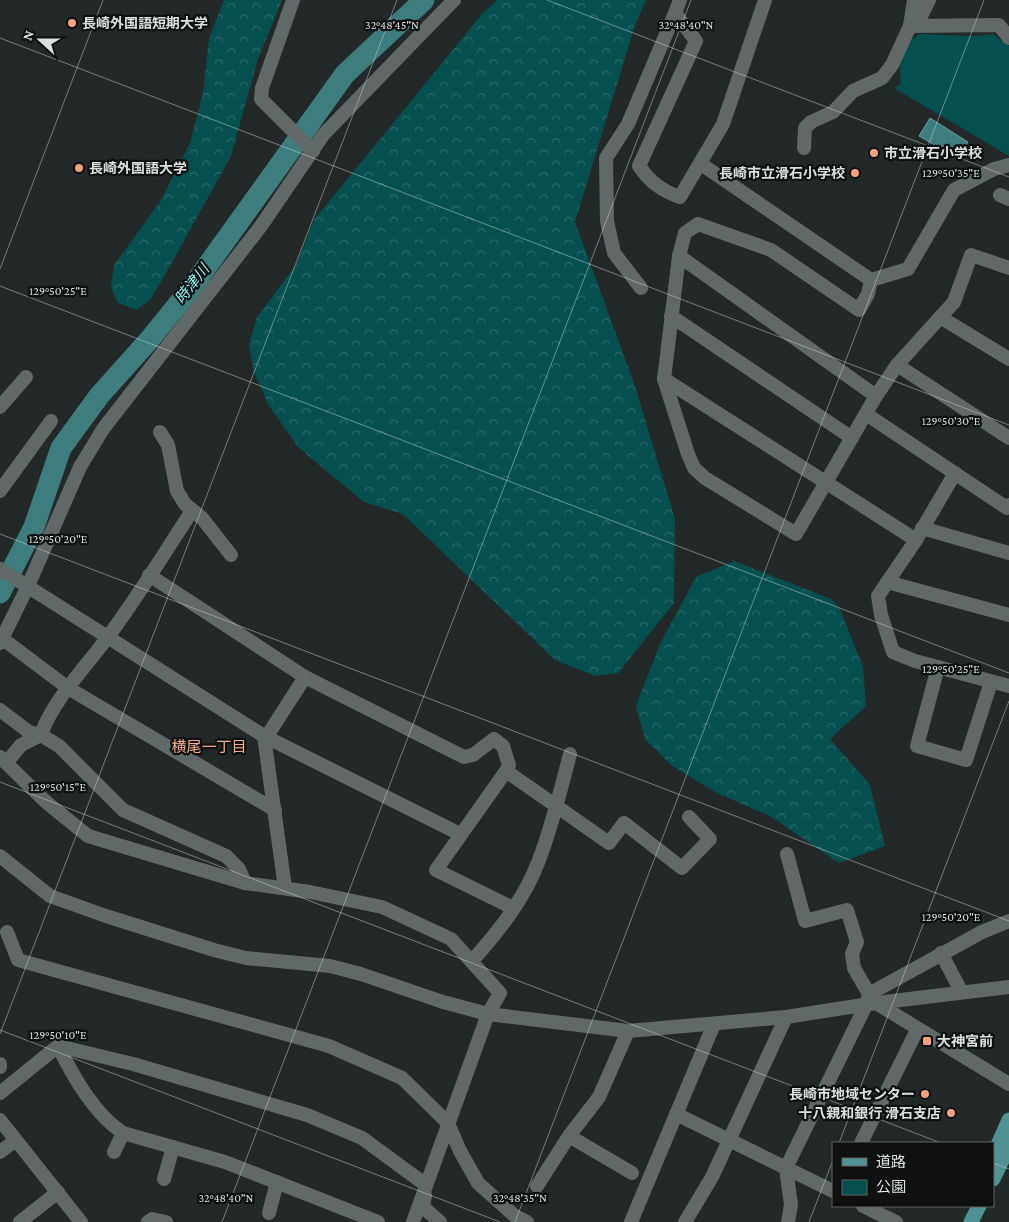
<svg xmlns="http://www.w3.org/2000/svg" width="1009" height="1222" viewBox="0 0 1009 1222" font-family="'Crimson Pro','Noto Sans JP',serif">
<defs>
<pattern id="forest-crowns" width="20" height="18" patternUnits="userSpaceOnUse" patternTransform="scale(1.25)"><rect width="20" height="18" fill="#064f4f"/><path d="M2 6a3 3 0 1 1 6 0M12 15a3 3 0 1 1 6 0" fill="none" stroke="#2a6868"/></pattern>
</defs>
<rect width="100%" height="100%" fill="#232929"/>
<!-- green -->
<path fill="#064f4f" d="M919 34 976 36 993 34 1009 46V156L894 88 901 84C899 61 899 49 919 34Z"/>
<!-- forest -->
<g fill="url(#forest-crowns)">
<polygon points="224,0 282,0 258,59 231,156 165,275 150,300 136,310 118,303 111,288 114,265 160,202 190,143 203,93 209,39"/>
<polygon points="497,0 646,0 635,25 575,222 635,386 675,519 674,603 618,673 595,676 555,660 403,514 364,502 299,448 269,406 254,372 249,345 257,317 296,265 314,220 483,13"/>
<polygon points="734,561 831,599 840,609 863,667 866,706 830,739 870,785 885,846 839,863 770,816 717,793 671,765 645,739 636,706 660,644 696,577"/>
</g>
<!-- water -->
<polygon fill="#3e7d7d" stroke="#6d9a9a" points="930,118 968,142 958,159 919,136"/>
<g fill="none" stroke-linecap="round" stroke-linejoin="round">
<!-- river -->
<polyline stroke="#3e7d7d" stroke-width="21" points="0,593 34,527 61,448 99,396 150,339 192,287 345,74 424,0"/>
<!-- minor -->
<g stroke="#606868" stroke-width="14">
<polyline points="293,0 262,88 261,99 313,151"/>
<path d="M680 0 675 13 696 41 639 166C650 182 662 191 680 197L723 124 765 0"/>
<polyline points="910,26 999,25 1009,38"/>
<polyline points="911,26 918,22 929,0"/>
<polyline points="804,148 805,128 811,122 833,112 853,91 882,78 892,65 910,26 914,0"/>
<polyline points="701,164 871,280"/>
<polyline points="1000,195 1009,199"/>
<polyline points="679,256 876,396"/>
<polyline points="871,280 868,294 859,310 771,250 698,224 685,233 679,256 664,379 688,454 694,468 705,478 796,534 876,396 897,365 954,302 971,255 1009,268"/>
<polyline points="871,280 908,269 954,190 994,169 1009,165"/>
<polyline points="641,288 614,253 607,221 606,158 628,124 675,13"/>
<polyline points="671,316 852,438"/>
<polyline points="940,317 1009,359"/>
<polyline points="897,365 1009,438"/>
<polyline points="664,379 916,540"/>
<polyline points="0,407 26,377"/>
<polyline points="866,414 1007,508 1009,505"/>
<polyline points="160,432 168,445 177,491 185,504 202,518 231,555"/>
<polyline points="955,473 916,540 878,596 881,615 893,652 915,661 1009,686"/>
<polyline points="0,491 51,421"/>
<polyline points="922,528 1009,553"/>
<polyline points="0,569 264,736 460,834"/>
<polyline points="149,575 305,677 464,757 473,755 494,739 503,746 509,765 506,771 436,870 513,908"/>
<polyline points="887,582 1009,615"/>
<polyline points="3,639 68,688 275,810"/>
<polyline points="0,643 28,586 80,467 103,429 261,226 323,135 454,0"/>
<polyline points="938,667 917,746 966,760 991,682"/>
<polyline points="0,710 29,732 41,735 59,746 123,810 226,856 239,869 245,883"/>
<polyline points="264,736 285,888"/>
<polyline points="264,736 269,733 305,677"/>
<polyline points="0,757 46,802 88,836 245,883 310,892 382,907 451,939 500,993 488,1014 413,1222"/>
<path d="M7 762 21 745 41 735C52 701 86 667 107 638 138 597 164 553 192 511"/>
<polyline points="506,771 609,843 624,823 682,868 710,839 689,817"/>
<polyline points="787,854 805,921 847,910 857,942 852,954 854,968 869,994"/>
<polyline points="0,856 50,896 106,916 214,950 246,958 330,966 361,974 443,1002 488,1014 628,1031 786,1017 876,1003 1009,1084"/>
<polyline points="7,932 18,960 329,1046 402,1078 448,1123 460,1151 478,1183 515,1216 527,1222"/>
<polyline points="941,953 961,991"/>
<path d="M472 961C499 931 525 898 539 860 552 826 561 789 570 754"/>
<polyline points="876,1003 1009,987"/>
<polyline points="58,1046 133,1064 307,1115 362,1138 426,1185"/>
<path d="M58 1046C73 1076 94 1114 123 1133L225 1162 378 1222"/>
<polyline points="0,1064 0,1067"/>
<polyline points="0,1093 58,1046"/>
<polyline points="676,1114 833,1191"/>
<polyline points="0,1120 81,1222"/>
<polyline points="569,1136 632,1173"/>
<polyline points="861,1143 917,1030"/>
<polyline points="0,1152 16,1140"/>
<polyline points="114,1152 123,1133"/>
<polyline points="164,1179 173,1147"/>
<polyline points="537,1186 569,1136 599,1097 628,1031"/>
<polyline points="425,1195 423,1207 440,1222"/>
<polyline points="863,1206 896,1222"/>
<polyline points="269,1213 277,1182"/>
<polyline points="20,1222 58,1192"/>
<polyline points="148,1222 152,1219 166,1222"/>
<polyline points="631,1222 714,1024"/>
<polyline points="685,1222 712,1177 786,1017"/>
<polyline points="788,1222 791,1205 786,1168 867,1003 869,994 982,932 1009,921"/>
</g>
<!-- major -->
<g stroke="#509291" stroke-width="15">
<polyline points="993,1156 1009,1120"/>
<polyline points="993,1179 1009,1146"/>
<polyline points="971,1222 979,1206"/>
</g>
</g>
<!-- ticks -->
<path fill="none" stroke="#dbdfdf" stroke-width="1" stroke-opacity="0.45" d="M547 0 1009 177M0 38 1009 425M0 269 103 0M0 286 1009 673M0 534 1009 921M0 782 941 1143M0 1030 500 1222M0 1034 397 0M839 1143 1009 701M993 1163 1009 1169M222 1222 691 0M515 1222 984 0M809 1222 833 1160"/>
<!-- markers -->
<g fill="#f1a17d" stroke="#0f1111" stroke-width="2">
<circle cx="72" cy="23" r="5"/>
<circle cx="874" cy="153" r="5"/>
<circle cx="79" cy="168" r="5"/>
<circle cx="855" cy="173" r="5"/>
<rect x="922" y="1036" width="10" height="10" rx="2.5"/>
<circle cx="925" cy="1094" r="5"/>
<circle cx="951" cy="1113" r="5"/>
</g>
<g text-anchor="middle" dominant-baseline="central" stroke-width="4.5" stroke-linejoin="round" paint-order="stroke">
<!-- poi labels -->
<g font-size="14" font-weight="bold" fill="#dbdfdf" stroke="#0f1111" text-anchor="start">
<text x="82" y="23">長崎外国語短期大学</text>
<text x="884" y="153">市立滑石小学校</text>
<text x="89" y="168">長崎外国語大学</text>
<text x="845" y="173" text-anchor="end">長崎市立滑石小学校</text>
<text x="937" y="1041">大神宮前</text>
<text x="915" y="1094" text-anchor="end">長崎市地域センター</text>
<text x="941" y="1113" text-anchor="end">十八親和銀行 滑石支店</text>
</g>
<!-- water labels -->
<g font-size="15" font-style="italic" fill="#90f5f3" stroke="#0f1111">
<text transform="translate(192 284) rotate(-52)">時津川</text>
</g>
<!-- neighbourhood labels -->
<g font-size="15" fill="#f9ae8c" stroke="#0f1111">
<text x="209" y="747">横尾一丁目</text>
</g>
</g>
<g font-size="12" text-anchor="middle" fill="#dbdfdf" stroke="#0f1111" stroke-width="4.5" stroke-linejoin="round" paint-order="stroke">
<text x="392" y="29">32°48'45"N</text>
<text x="686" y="29">32°48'40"N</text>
<text x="951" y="177">129°50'35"E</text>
<text x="58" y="295">129°50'25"E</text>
<text x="951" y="425">129°50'30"E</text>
<text x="58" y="543">129°50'20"E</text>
<text x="951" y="673">129°50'25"E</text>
<text x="58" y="791">129°50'15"E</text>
<text x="951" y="921">129°50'20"E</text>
<text x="58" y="1039">129°50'10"E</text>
<text x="226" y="1202">32°48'40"N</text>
<text x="520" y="1202">32°48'35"N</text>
</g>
<!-- legend -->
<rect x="832" y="1142" width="162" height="65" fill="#0f1111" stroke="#616363"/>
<rect x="842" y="1158" width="25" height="8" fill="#509291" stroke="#616363"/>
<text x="876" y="1167" font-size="15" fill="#dbdfdf">道路</text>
<rect x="842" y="1180" width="25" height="15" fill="#064f4f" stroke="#616363"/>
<text x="876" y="1192" font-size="15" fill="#dbdfdf">公園</text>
<!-- north arrow -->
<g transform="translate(40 40) rotate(291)" stroke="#0f1111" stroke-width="4" paint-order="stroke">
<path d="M0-4L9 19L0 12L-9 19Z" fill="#dbdfdf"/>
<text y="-8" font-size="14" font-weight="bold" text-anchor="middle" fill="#dbdfdf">N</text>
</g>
</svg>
